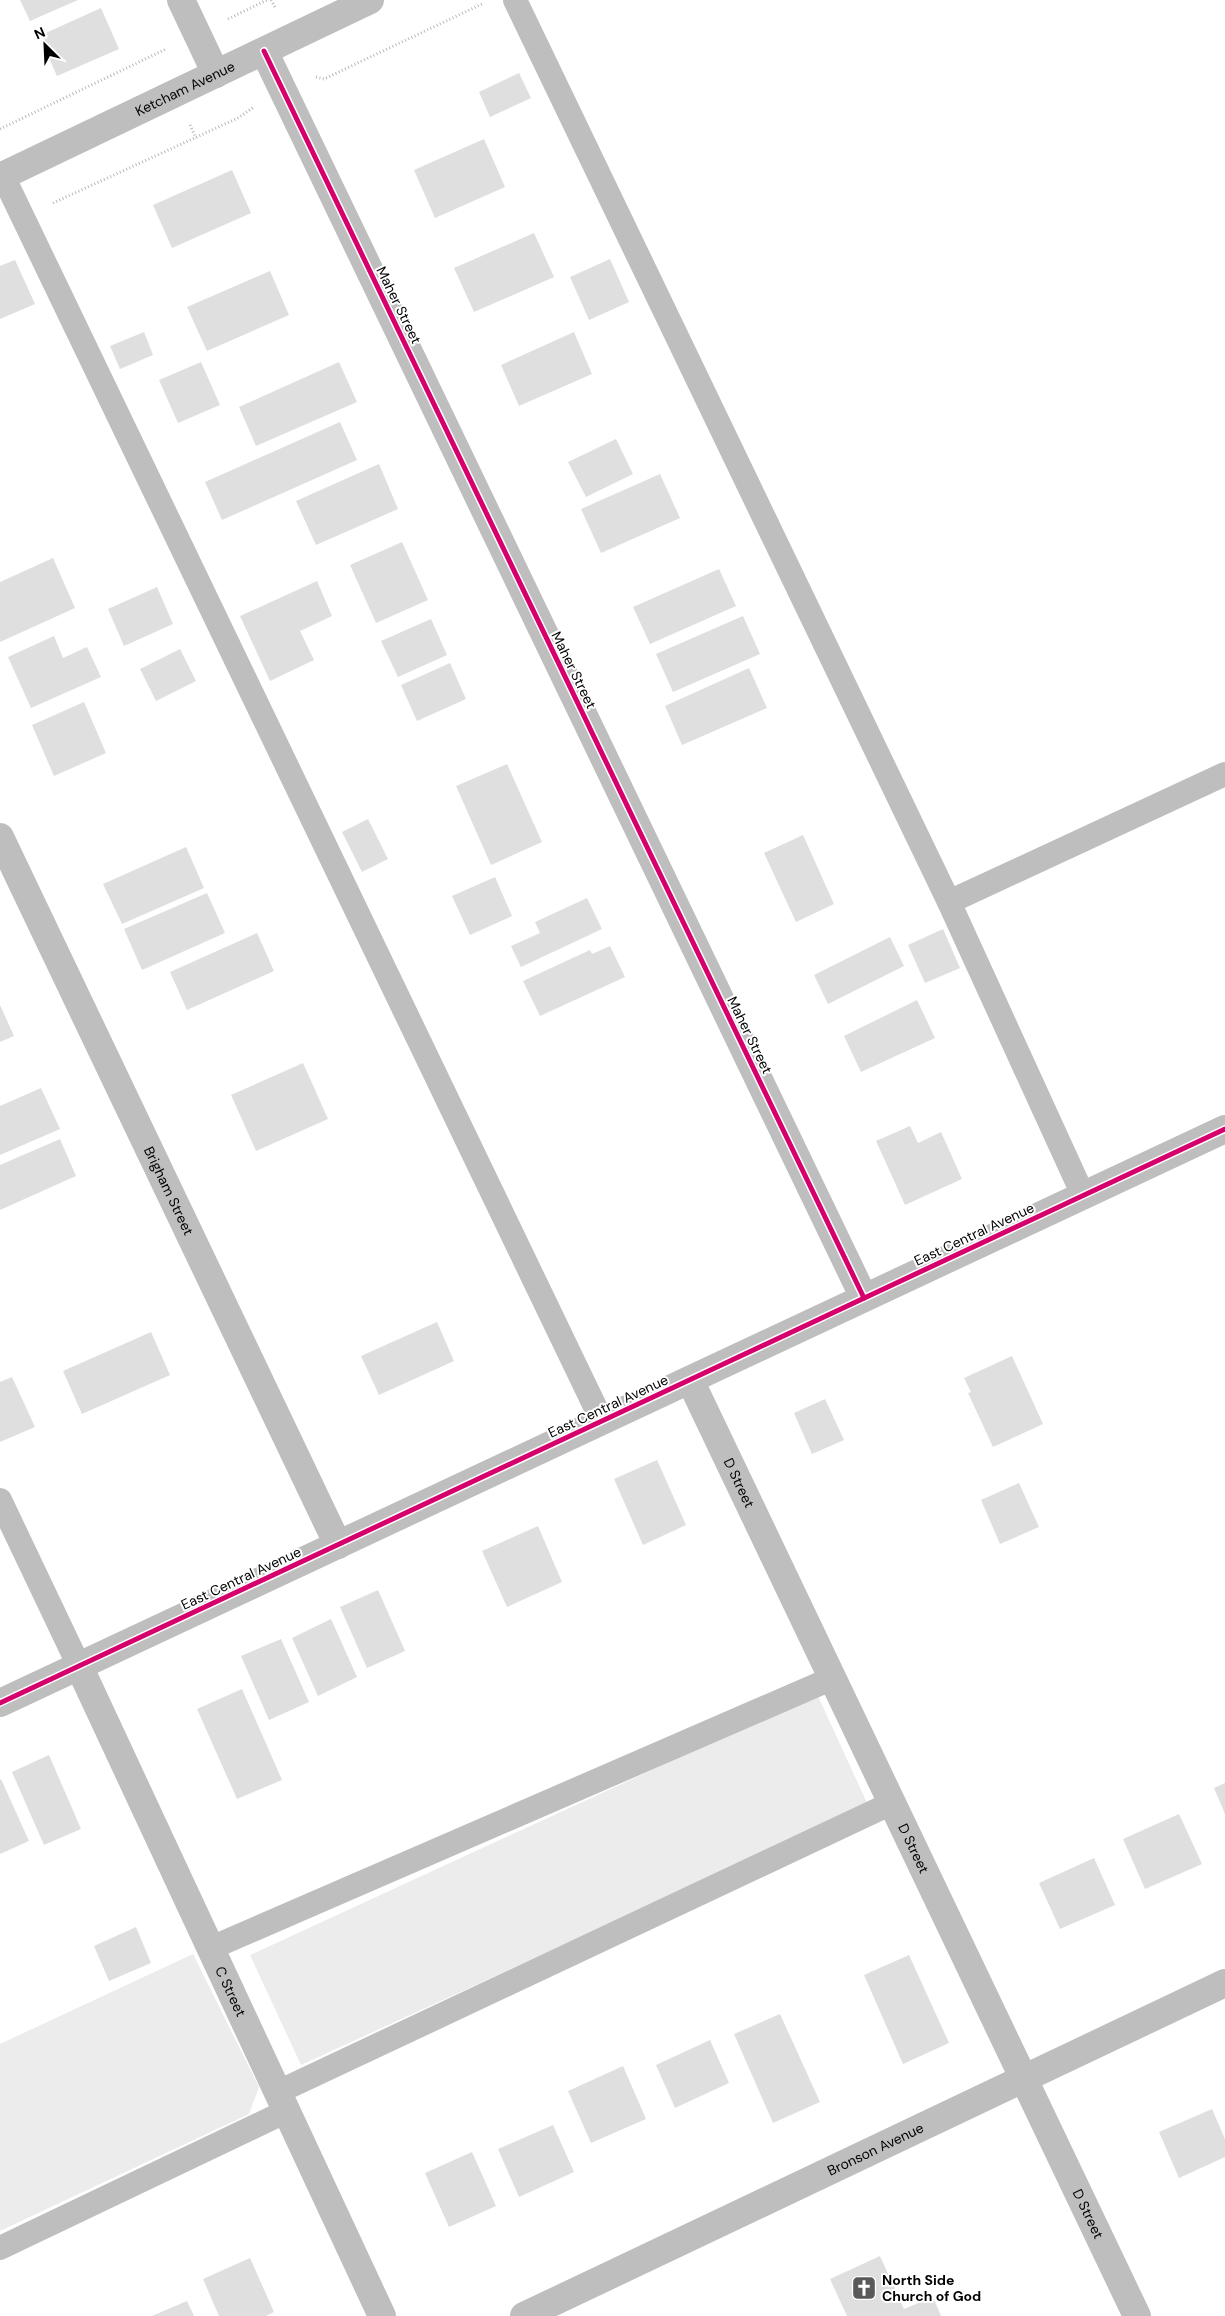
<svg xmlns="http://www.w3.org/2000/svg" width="1225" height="2316" viewBox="0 0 1225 2316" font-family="'DM Sans',sans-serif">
<rect width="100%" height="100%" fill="#fff"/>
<!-- green -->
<g fill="#ececec">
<polygon points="817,1694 868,1805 301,2065 250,1955"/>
<polygon points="193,1954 259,2087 249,2114 0,2231 0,2044"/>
</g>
<!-- building -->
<g fill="#dfdfdf">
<polygon points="20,0 78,0 30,21"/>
<polygon points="101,8 119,49 57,76 39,36"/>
<polygon points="519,73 531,98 490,117 479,92"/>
<polygon points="484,139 505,187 435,218 414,170"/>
<polygon points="232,170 251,213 172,248 153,205"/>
<polygon points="534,233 554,277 474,312 454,268"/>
<polygon points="610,259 629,302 589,320 570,277"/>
<polygon points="15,260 35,304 0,319 0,266"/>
<polygon points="270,271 289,315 207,351 187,307"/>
<polygon points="144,332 153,355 120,369 110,346"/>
<polygon points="574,332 592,374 519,406 501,365"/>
<polygon points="201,362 220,405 178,423 159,380"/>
<polygon points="339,362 357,402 256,446 239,407"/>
<polygon points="340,422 357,460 222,520 205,482"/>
<polygon points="616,439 633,474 586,497 568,462"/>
<polygon points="379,464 398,509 316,545 296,501"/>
<polygon points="660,474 680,518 601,553 581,509"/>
<polygon points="402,542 428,600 376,623 350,565"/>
<polygon points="53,558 75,608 0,642 0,582"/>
<polygon points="719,569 736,606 650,644 633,607"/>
<polygon points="317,581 332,616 300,631 314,660 270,681 240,616"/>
<polygon points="157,587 173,624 124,646 108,609"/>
<polygon points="743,616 760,654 673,692 656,654"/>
<polygon points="431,619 447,655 398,677 381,641"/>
<polygon points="54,636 63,658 87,647 101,677 31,708 8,657"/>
<polygon points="180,649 196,681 156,701 140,669"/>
<polygon points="450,663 466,699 417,721 401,685"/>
<polygon points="749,668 767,708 682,745 665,706"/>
<polygon points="84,702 106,753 54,776 32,725"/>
<polygon points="507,764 542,842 491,865 456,786"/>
<polygon points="368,819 388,859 362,872 342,832"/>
<polygon points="803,835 834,904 796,922 764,853"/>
<polygon points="186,847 204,888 122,924 103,884"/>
<polygon points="495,877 512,916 470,935 452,896"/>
<polygon points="207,893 225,933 142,970 124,929"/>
<polygon points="587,898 602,929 521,967 511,946 540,933 535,922"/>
<polygon points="943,929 960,968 925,983 908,945"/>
<polygon points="257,933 274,971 187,1010 170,972"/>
<polygon points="890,937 904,966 828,1004 814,975"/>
<polygon points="610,946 625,977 540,1016 523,981 590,950 592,954"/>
<polygon points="917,1000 935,1038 861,1072 844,1036"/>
<polygon points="0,1005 14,1036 0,1042"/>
<polygon points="303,1063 328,1119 256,1151 231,1095"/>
<polygon points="41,1088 60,1129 0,1155 0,1106"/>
<polygon points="910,1126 918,1143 941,1132 962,1179 905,1205 876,1141"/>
<polygon points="60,1139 76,1176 0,1210 0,1165"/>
<polygon points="437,1322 454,1361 379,1395 361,1356"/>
<polygon points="151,1332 170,1375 82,1414 63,1371"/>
<polygon points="1012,1356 1043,1424 993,1447 968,1393 971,1392 964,1378"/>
<polygon points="12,1377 35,1427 0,1442 0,1382"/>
<polygon points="825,1399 844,1440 812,1454 794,1413"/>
<polygon points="657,1460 686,1525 643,1545 614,1479"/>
<polygon points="1019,1483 1039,1527 1000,1544 981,1500"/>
<polygon points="538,1526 562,1582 507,1607 482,1551"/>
<polygon points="378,1590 405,1651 367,1668 340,1607"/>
<polygon points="331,1619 357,1677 318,1696 292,1638"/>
<polygon points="281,1639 309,1702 269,1720 241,1656"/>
<polygon points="242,1689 282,1780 237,1799 197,1709"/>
<polygon points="49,1755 81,1829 44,1845 12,1772"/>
<polygon points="1,1779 29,1841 0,1854 0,1780"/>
<polygon points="1225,1783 1225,1814 1214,1788"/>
<polygon points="1179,1814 1202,1864 1145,1889 1123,1839"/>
<polygon points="1094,1858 1115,1905 1060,1929 1039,1883"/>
<polygon points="136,1927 151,1963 109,1981 94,1946"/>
<polygon points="909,1955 949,2043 903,2064 864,1975"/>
<polygon points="780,2014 820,2102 773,2123 734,2034"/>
<polygon points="710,2040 729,2083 675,2108 656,2065"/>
<polygon points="623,2066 646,2119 591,2143 568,2091"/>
<polygon points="1212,2109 1225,2139 1225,2157 1179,2178 1159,2132"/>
<polygon points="553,2125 574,2172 519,2197 498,2149"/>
<polygon points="472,2152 496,2206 449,2227 425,2173"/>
<polygon points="880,2256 904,2309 933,2297 941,2316 847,2316 830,2279"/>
<polygon points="250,2258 274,2312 266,2316 219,2316 203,2279"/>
<polygon points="187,2301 194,2316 152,2316"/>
</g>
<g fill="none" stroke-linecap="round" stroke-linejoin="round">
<!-- path -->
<g stroke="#b9b9b9" stroke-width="3" stroke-dasharray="1 2.5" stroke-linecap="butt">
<polyline points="271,0 275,7"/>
<polyline points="228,19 267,0"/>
<polyline points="316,77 324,79 484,3"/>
<polyline points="190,125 196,138"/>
<polyline points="0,129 166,49"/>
<polyline points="53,203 238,118 254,107"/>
</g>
<!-- service -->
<g stroke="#bebebe" stroke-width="24">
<polyline points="515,0 949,902 1083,1195"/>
<polyline points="3,176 602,1421"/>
<polyline points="949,902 1225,774"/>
<polyline points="0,1500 79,1666"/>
<polyline points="211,1948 833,1678"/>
<polyline points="278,2092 892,1803"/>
<polyline points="0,2248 287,2111"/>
</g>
<!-- minor -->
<g stroke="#bebebe" stroke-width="28">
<polyline points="181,0 216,74"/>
<polyline points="264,51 864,1298"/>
<path id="s1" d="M0 837 338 1545"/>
<path id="s2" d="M690 1380 1137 2316"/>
<path id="s3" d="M79 1666 382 2316"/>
<path id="s4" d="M524 2316 1225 1983"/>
</g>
<!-- tertiary -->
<g stroke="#bebebe" stroke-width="28">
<path id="s5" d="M0 177 370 0"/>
<polyline points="0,1703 1225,1129"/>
</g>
<defs>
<g id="cycleway">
<polyline points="264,51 864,1298"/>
<polyline points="0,1703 1225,1129"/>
</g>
</defs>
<!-- cycleway casing -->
<use href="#cycleway" stroke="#fff" stroke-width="8"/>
<!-- cycleway -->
<use href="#cycleway" stroke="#d6006c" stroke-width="5"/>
</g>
<!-- icons -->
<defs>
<symbol id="church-square" viewBox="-11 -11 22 22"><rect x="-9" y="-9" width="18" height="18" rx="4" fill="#595959" stroke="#fff"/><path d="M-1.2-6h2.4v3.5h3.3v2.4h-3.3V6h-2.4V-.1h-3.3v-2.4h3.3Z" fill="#fff"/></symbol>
</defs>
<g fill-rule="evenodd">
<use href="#church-square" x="850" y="2274" width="28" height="28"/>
</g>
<g text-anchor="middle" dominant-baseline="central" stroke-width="4" stroke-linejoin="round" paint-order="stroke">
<!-- street labels -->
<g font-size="14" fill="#000" stroke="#fff">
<text stroke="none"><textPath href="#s5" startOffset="205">Ketcham Avenue</textPath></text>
<text transform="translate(399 305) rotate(64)">Maher Street</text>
<text transform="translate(574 670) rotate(64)">Maher Street</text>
<text transform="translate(750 1035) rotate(64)">Maher Street</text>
<text stroke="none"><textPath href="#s1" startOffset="392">Brigham Street</textPath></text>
<text transform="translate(974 1234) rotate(-25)">East Central Avenue</text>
<text transform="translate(608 1406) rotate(-25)">East Central Avenue</text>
<text stroke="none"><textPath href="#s2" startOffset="114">D Street</textPath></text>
<text transform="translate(241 1578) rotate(-25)">East Central Avenue</text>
<text stroke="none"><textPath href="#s2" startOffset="519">D Street</textPath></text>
<text stroke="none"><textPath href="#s3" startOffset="359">C Street</textPath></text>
<text stroke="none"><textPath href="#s4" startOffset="389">Bronson Avenue</textPath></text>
<text stroke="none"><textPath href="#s2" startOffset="924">D Street</textPath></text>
</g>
<!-- poi labels -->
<g font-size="14" font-weight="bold" fill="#000" stroke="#fff" text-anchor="start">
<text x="882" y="2280">North Side<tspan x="882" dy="16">Church of God</tspan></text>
</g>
</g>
<!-- north arrow -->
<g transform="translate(45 45) rotate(336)" stroke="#ffffff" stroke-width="4" paint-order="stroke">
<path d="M0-4L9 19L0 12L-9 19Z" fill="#000000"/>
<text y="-8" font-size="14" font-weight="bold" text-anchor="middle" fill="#000000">N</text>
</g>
</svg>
